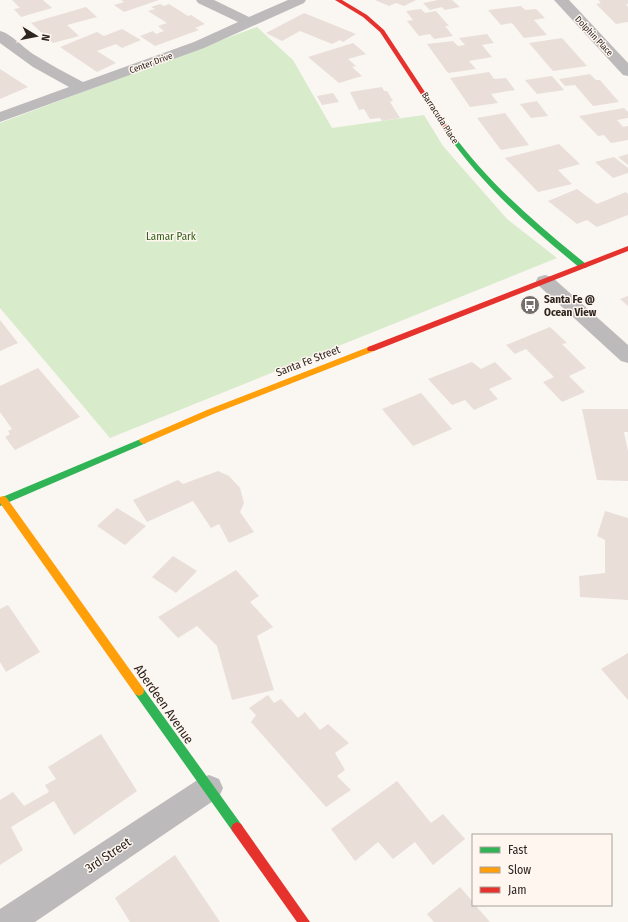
<svg xmlns="http://www.w3.org/2000/svg" width="628" height="922" viewBox="0 0 628 922" font-family="'Fira Sans Condensed',sans-serif">
<rect width="100%" height="100%" fill="#faf6f2"/>
<!-- green -->
<polygon fill="#d8eccc" points="257,27 293,60 332,128 424,115 443,146 507,219 557,258 110,438 0,308 0,123"/>
<!-- building -->
<g fill="#eaded9">
<polygon points="12,0 43,0 52,8 21,17 14,9 20,8"/>
<polygon points="121,0 159,0 124,12 114,5 124,2"/>
<polygon points="375,0 416,0 404,6 396,3 389,6"/>
<polygon points="438,0 452,0 460,7 445,10 442,7 430,10 423,3"/>
<polygon points="598,0 628,0 628,4 626,4 628,7 628,22 616,24 596,4 601,3"/>
<polygon points="160,4 164,6 169,4 188,16 191,15 205,24 195,28 199,30 155,46 140,36 153,31 156,34 164,31 158,26 167,23 148,11 155,9 151,7"/>
<polygon points="521,6 525,10 536,9 545,18 534,20 547,35 524,38 512,23 501,25 488,10"/>
<polygon points="86,7 97,17 67,25 79,36 53,43 31,23"/>
<polygon points="421,9 425,13 436,11 449,26 445,26 453,36 434,39 430,34 419,36 407,21 413,20 406,11"/>
<polygon points="304,13 356,34 343,42 340,40 332,44 300,31 282,41 266,33"/>
<polygon points="122,29 141,40 122,48 116,44 97,51 116,63 97,72 60,47 97,32 104,36"/>
<polygon points="487,34 494,43 482,45 492,57 469,61 476,69 448,73 427,44 453,41 458,46 465,45 459,38"/>
<polygon points="562,38 587,66 553,71 529,43"/>
<polygon points="353,43 366,54 348,59 356,66 352,67 362,76 339,83 308,57"/>
<polygon points="0,69 28,87 0,99"/>
<polygon points="489,72 494,79 506,78 515,90 491,94 498,103 470,107 450,78"/>
<polygon points="590,74 596,80 600,80 619,102 593,106 575,85 565,86 559,79"/>
<polygon points="552,76 564,90 537,94 525,80"/>
<polygon points="382,87 384,91 387,91 393,101 390,102 400,118 382,121 380,118 370,119 364,109 359,110 350,92"/>
<polygon points="333,93 339,102 322,105 317,96"/>
<polygon points="537,101 548,116 531,118 520,104"/>
<polygon points="624,108 628,112 628,118 617,120 623,127 628,126 628,140 611,143 604,135 598,136 579,116"/>
<polygon points="505,113 529,145 501,150 477,118"/>
<polygon points="559,144 580,164 558,170 572,184 538,192 505,158"/>
<polygon points="628,154 628,165 618,157"/>
<polygon points="614,157 628,168 628,173 613,178 595,162"/>
<polygon points="577,189 597,204 626,192 628,194 628,215 597,227 587,220 577,224 548,201"/>
<polygon points="628,296 628,306 620,299"/>
<polygon points="0,320 18,343 0,351"/>
<polygon points="550,327 567,343 562,344 586,368 569,376 585,392 562,402 543,382 554,377 526,349 515,354 506,345"/>
<polygon points="472,362 481,369 495,362 512,379 489,389 498,399 474,410 465,400 452,405 428,379"/>
<polygon points="38,368 80,417 15,450 5,437 10,434 8,431 12,429 0,412 0,386"/>
<polygon points="421,393 452,429 413,446 382,409"/>
<polygon points="582,409 628,409 628,432 624,432 628,451 628,481 597,480"/>
<polygon points="218,471 229,476 240,488 244,503 240,512 254,532 229,543 219,524 211,528 193,501 147,522 133,500 178,480 183,484"/>
<polygon points="117,508 146,526 125,545 97,526"/>
<polygon points="605,511 628,518 628,600 580,597 579,576 605,573 605,540 597,536"/>
<polygon points="173,556 197,571 176,593 152,577"/>
<polygon points="236,570 259,596 250,602 273,627 257,636 274,690 232,700 217,646 197,626 178,638 158,617"/>
<polygon points="8,605 40,652 6,672 0,662 0,609"/>
<polygon points="628,653 628,700 601,669"/>
<polygon points="268,695 274,703 281,699 298,718 305,712 320,730 328,724 349,743 335,753 345,770 337,776 351,790 326,807 251,722 256,715 249,708"/>
<polygon points="101,734 137,791 74,835 54,801 11,827 23,850 0,865 0,800 13,792 24,806 49,792 45,785 56,779 48,767"/>
<polygon points="397,781 431,823 443,814 465,839 433,865 415,842 393,859 378,842 355,861 331,829"/>
<polygon points="175,855 220,922 130,922 115,898"/>
<polygon points="460,887 473,902 473,905 475,905 490,922 434,922 427,914"/>
</g>
<g fill="none" stroke-linecap="round" stroke-linejoin="round">
<!-- street -->
<g fill="#bdbabc" fill-rule="evenodd">
<path d="M196 0H214L249 17 288 0H306L304 3 204 48 0 122V112L69 87 33 67 4 46 0 43V31C10 33 24 48 33 54 49 64 66 73 83 82L194 42 238 22 198 3Z"/>
<polygon points="554,0 569,0 628,63 628,76 623,75"/>
<polygon points="545,275 552,277 628,345 628,363 621,361 538,285 536,281 538,277"/>
<polygon points="209,775 219,779 223,788 219,797 35,922 0,922 0,909 199,779"/>
</g>
<!-- fast -->
<g fill="#30b455" fill-rule="evenodd">
<path d="M447 128 449 129C487 182 535 223 586 264V268H580C529 226 482 185 444 130Z"/>
<polygon points="143,438 147,441 146,443 0,506 0,498"/>
<polygon points="139,686 143,688 241,824 243,828 241,832 237,834 233,832 135,694 134,691 135,688"/>
</g>
<!-- slow -->
<g fill="#ff9f0a" fill-rule="evenodd">
<polygon points="371,346 374,347 375,349 374,351 213,414 146,443 143,444 139,441 140,439 207,410"/>
<polygon points="3,496 6,497 143,688 144,691 143,694 139,696 135,694 0,503 0,497"/>
</g>
<!-- jam -->
<g fill="#e5322d" fill-rule="evenodd">
<polygon points="335,0 342,0 367,15 384,30 450,130 449,131 445,131 380,32 363,17"/>
<polygon points="628,246 628,251 374,351 368,351 367,349 368,347"/>
<polygon points="237,822 241,824 310,922 297,922 233,832 231,828 233,824"/>
</g>
</g>
<!-- icons -->
<defs>
<symbol id="bus-disc" viewBox="-11 -11 22 22"><circle r="9.5" fill="#756e6a" stroke="#fef6ef"/><path d="M-5-6H5V4H4V6H2V4H-2V6H-4V4H-5ZM-3.5-4V0h7V-4ZM-3.5 1.2v1.5H-2V1.2ZM2 1.2v1.5H3.5V1.2Z" fill="#fff"/></symbol>
</defs>
<g fill-rule="evenodd">
<use href="#bus-disc" x="519" y="294" width="22" height="22"/>
</g>
<g text-anchor="middle" dominant-baseline="central" stroke-width="3" stroke-linejoin="round" paint-order="stroke">
<!-- far-street labels -->
<g font-size="9" fill="#2d2520" stroke="#fef6ef">
<text transform="translate(594 36) rotate(47)">Dolphin Place</text>
<text transform="translate(151 63) rotate(-20)">Center Drive</text>
<text transform="translate(440 118) rotate(57)">Barracuda Place</text>
</g>
<!-- park labels -->
<g font-size="11" fill="#2f5e16" stroke="#fef6ef">
<text x="171" y="236">Lamar Park</text>
</g>
<!-- poi labels -->
<g font-size="11" font-weight="bold" fill="#2d2520" stroke="#fef6ef" text-anchor="start">
<text x="544" y="299">Santa Fe @<tspan x="544" dy="13">Ocean View</tspan></text>
</g>
<!-- street labels -->
<g font-size="11" fill="#2d2520" stroke="#fef6ef">
<text transform="translate(308 361) rotate(-21)">Santa Fe Street</text>
</g>
<!-- near-street labels -->
<g font-size="13" fill="#2d2520" stroke="#fef6ef">
<text transform="translate(164 704) rotate(55)">Aberdeen Avenue</text>
<text transform="translate(108 855) rotate(-34)">3rd Street</text>
</g>
</g>
<!-- legend -->
<rect x="472" y="834" width="140" height="72" fill="#fef6ef" stroke="#aaa29c"/>
<rect x="480" y="847" width="20" height="6" fill="#30b455" stroke="#aaa29c"/>
<text x="508" y="854" font-size="12" fill="#2d2520">Fast</text>
<rect x="480" y="867" width="20" height="6" fill="#ff9f0a" stroke="#aaa29c"/>
<text x="508" y="874" font-size="12" fill="#2d2520">Slow</text>
<rect x="480" y="887" width="20" height="6" fill="#e5322d" stroke="#aaa29c"/>
<text x="508" y="894" font-size="12" fill="#2d2520">Jam</text>
<!-- north arrow -->
<g transform="translate(36 36) rotate(100)" stroke="#fef6ef" stroke-width="3" paint-order="stroke">
<path d="M0-3L7 15L0 10L-7 15Z" fill="#2d2520"/>
<text y="-6" font-size="11" font-weight="bold" text-anchor="middle" fill="#2d2520">N</text>
</g>
</svg>
